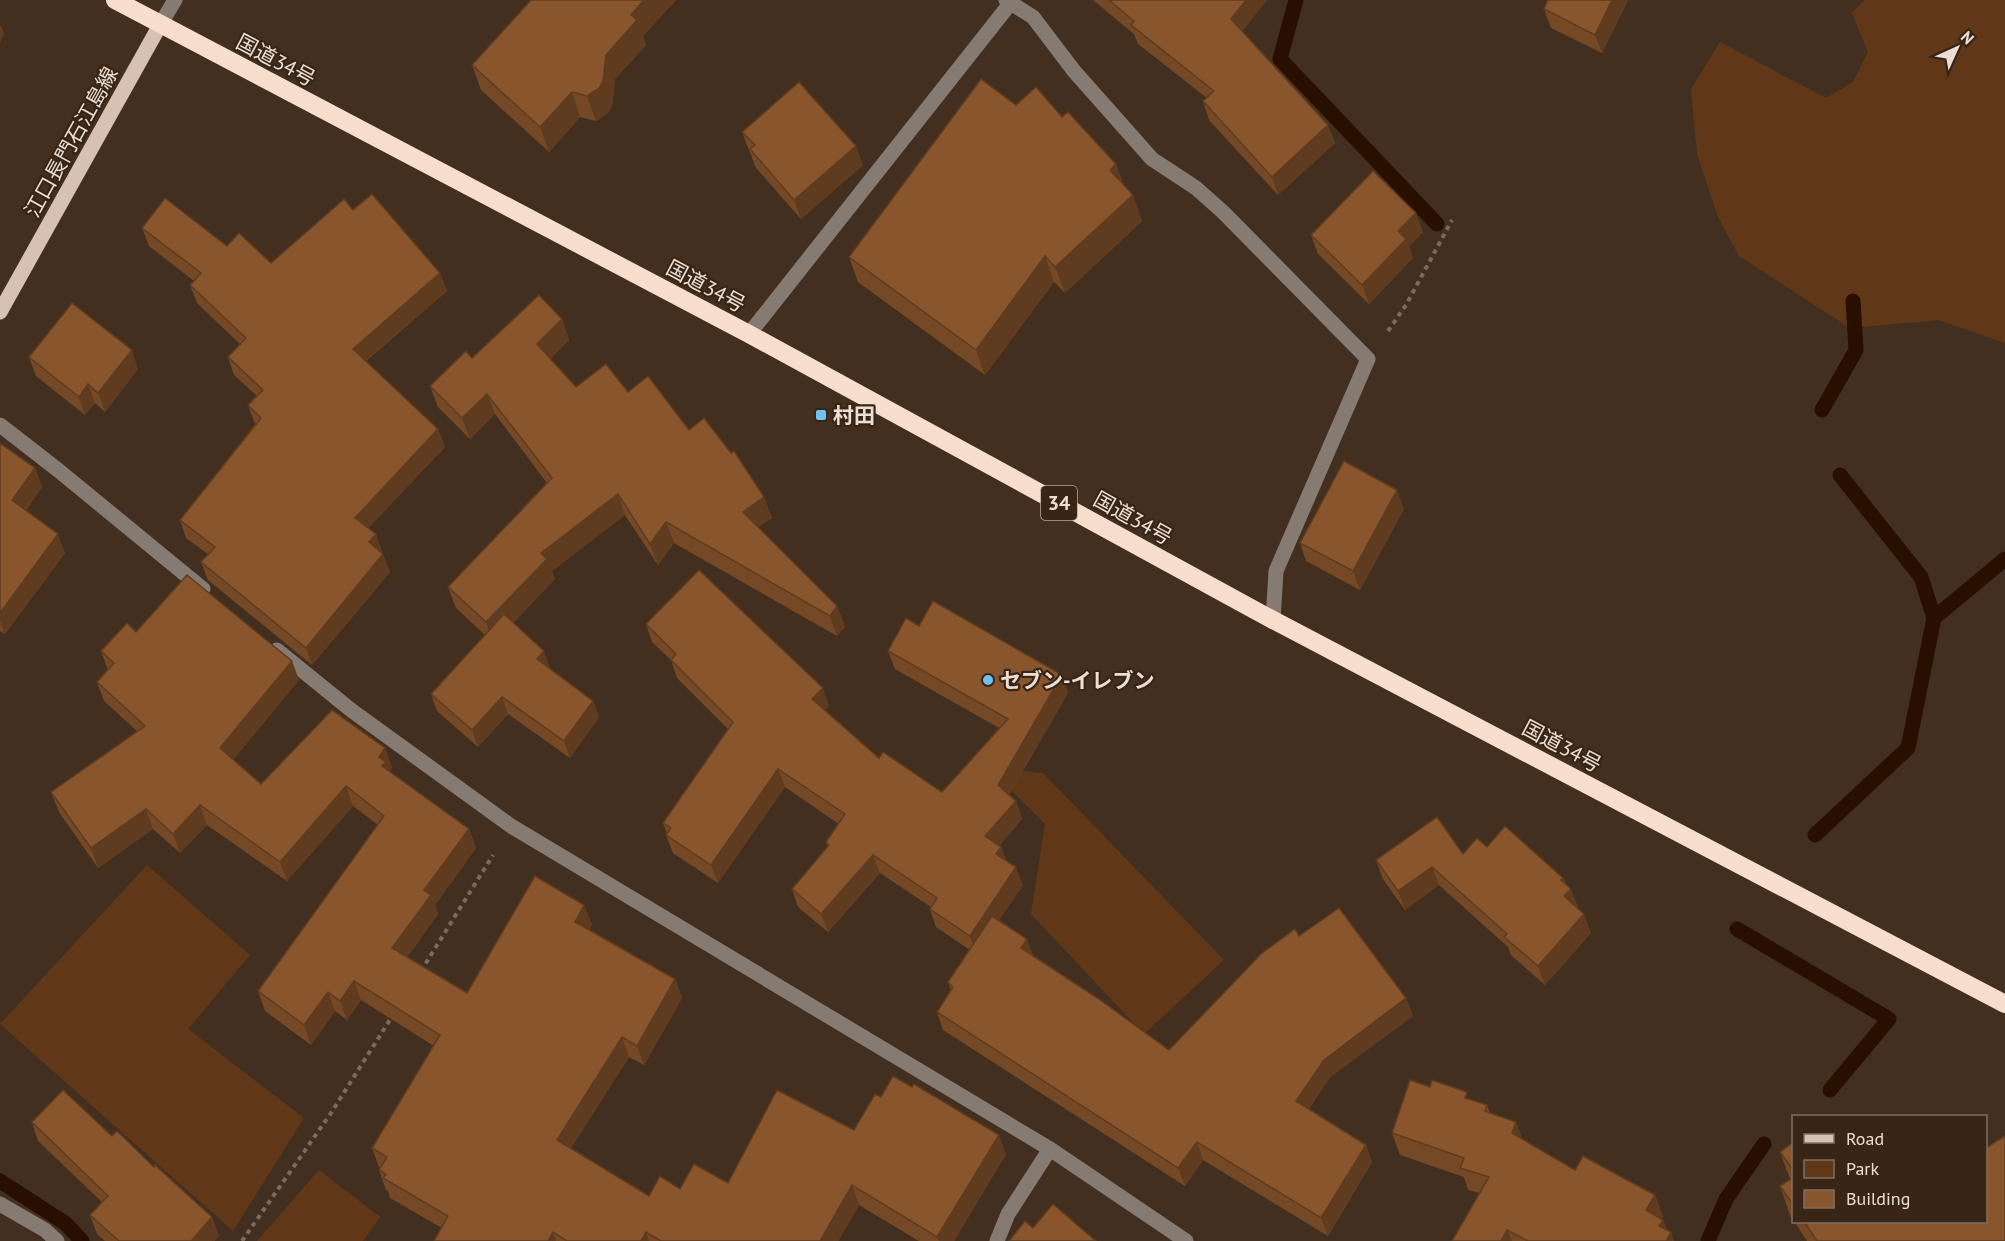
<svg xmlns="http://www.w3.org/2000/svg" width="2005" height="1241" viewBox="0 0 2005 1241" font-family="'PT Sans','Noto Sans JP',sans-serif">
<rect width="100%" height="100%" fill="#432f20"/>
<!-- green -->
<g fill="#613817">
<polygon points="1864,0 2005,0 2005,343 1939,320 1850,328 1739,256 1718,217 1697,154 1691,89 1720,42 1826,98 1853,82 1868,52 1852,13"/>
<polygon points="989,768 1043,773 1224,960 1144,1034 1031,914 1045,824"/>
<polygon points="147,865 250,955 188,1029 304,1118 233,1231 0,1024"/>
<polygon points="319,1170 380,1217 363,1241 257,1241"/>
</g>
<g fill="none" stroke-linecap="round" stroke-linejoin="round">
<!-- stream -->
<g stroke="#280f00" stroke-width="15">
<polyline points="1296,0 1280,59 1437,224"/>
<polyline points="1822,410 1856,350 1853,301"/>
<polyline points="1934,618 2005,559"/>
<polyline points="1815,835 1908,748 1934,618 1921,577 1840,475"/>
<polyline points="1737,929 1889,1019 1830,1090"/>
<polyline points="0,1181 65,1223 82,1241"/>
<polyline points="1708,1241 1726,1199 1764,1144"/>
</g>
<!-- path -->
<g stroke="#7c6b5d" stroke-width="4" stroke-dasharray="4.5 4.5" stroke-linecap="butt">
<polyline points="1388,331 1406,305 1452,220"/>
<polyline points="421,971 493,855"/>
<polyline points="242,1241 331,1113 393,1015"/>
</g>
<!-- minor -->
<g stroke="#857b73" stroke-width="15">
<polyline points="1006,0 1033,17 1074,71 1152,159 1196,188 1223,212 1368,359 1276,571 1273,620"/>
<polyline points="160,25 175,0"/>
<polyline points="749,334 1013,0"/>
<polyline points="0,425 58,470 203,589"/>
<polyline points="277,650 351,710 511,826 1050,1149 1186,1241"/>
<polyline points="0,1204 45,1230 57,1241"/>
<polyline points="997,1241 1008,1214 1050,1149"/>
</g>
<!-- major -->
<polyline stroke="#d7c1b2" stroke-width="15" points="0,312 160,25"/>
<!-- highway -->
<polyline stroke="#f7ddcb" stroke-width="18" points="115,0 749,334 1273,620 2005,1004"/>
</g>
<!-- wall -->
<g fill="#754926">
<polygon points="531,0 676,0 643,36 646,45 615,79 612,106 608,113 596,121 580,117 549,152 481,90 472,65"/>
<polygon points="1093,0 1267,0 1242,31 1335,143 1278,195 1209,120 1203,101 1207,98 1138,44 1134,34"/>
<polygon points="1628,0 1602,53 1551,28 1544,9"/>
<polygon points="1016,105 1062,117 1116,164 1123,184 1142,221 1065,293 1054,282 985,375 858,282 849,257"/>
<polygon points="742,132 863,165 801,219 756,168"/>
<polygon points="353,210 440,273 447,291 366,361 438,429 445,447 368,528 376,534 382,552 382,553 390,572 312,665 208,580 201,562 208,554 186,538 180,520 255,424 248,405 257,396 234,375 228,357 240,344 197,303 190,285 194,281 149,246 142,228 227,246 271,263"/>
<polygon points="1423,232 1409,246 1413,258 1369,304 1318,254 1311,235"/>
<polygon points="562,319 569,340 550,359 576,387 628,392 689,430 764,497 772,518 758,527 837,606 845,627 837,636 674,543 658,565 625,515 552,571 555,579 513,623 549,668 593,701 599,717 570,758 508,714 478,747 437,711 431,694 485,635 456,608 448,587 547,483 495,414 470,439 438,407 430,386 472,358"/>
<polygon points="29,357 138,369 105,412 95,403 85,415 36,376"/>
<polygon points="0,443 35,468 42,487 26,510 65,553 5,634 0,631"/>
<polygon points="1404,509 1360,590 1306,561 1300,543"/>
<polygon points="646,624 829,706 825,710 879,758 942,792 999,728 895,669 888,651 919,626 1068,693 1009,795 1016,801 1022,819 999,846 1001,847 1006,860 1023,885 999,920 1027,939 1033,956 1169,1050 1299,936 1406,998 1413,1016 1330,1077 1309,1109 1366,1145 1372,1162 1328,1236 1203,1160 1185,1186 943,1030 937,1012 951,991 948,982 970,950 936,927 930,909 931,907 880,873 828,932 798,907 792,889 828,847 826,842 839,824 785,787 718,883 673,853 666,835 667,834 663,823 728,729 677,678 671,660 652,642"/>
<polygon points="136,632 299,680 233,760 261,784 385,748 392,768 389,772 469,829 476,848 435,905 438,914 407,957 467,993 584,905 592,925 589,929 675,979 682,998 644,1065 629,1057 571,1148 649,1196 680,1189 728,1183 854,1130 881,1097 1006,1154 954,1241 919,1241 859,1205 838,1241 434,1241 442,1228 390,1198 388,1191 386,1190 379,1170 380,1168 379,1167 372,1148 434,1046 361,1000 347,1020 335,1011 311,1045 265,1011 258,991 378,825 353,806 287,881 207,825 180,853 153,829 98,868 59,812 51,792 137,731 104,701 97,682 108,670 101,651"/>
<polygon points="1487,847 1563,878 1578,907 1577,908 1591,933 1545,985 1511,955 1508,947 1439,885 1405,910 1383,879 1376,860 1463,854"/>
<polygon points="1470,1100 1487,1105 1490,1113 1516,1122 1522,1139 1575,1170 1655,1195 1663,1217 1662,1219 1663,1220 1667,1230 1674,1241 1452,1241 1480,1193 1468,1190 1464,1177 1400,1155 1392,1133"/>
<polygon points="32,1122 112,1136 212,1217 219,1236 214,1241 105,1241 97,1234 90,1215 102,1202 38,1141"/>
<polygon points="1794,1142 1794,1221 1791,1218 1780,1186 1790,1179 1780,1152"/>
<polygon points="1794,1221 1986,1221 2005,1241 1807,1241"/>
</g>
<!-- shaded-wall -->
<g fill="#5f3c1f">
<polygon points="644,0 676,0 643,36 646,45 615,79 612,106 608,113 596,121 587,96 606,55 631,15"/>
<polygon points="1246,0 1267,0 1238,37 1231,19"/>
<polygon points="1612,0 1628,0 1602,53 1595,35"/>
<polygon points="1,25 4,34 0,43 0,26"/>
<polygon points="572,92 580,117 549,152 540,127"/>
<polygon points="1328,125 1335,143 1278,195 1272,177"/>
<polygon points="856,146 863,165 801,219 794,200"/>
<polygon points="1116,164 1125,190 1110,170"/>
<polygon points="1133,195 1142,221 1065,293 1055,267"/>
<polygon points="1416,213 1423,232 1409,246 1413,258 1369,304 1362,285 1398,231"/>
<polygon points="1045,256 1054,282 985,375 976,350"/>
<polygon points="440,273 447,291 359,366 353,349"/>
<polygon points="562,319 569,340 544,365 537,344"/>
<polygon points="132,350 138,369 105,412 98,393"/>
<polygon points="88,384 95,403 85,415 79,397"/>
<polygon points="487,394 495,414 470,439 462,418"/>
<polygon points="438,429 445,447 361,536 355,518"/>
<polygon points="35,468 42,487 19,518 12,500"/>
<polygon points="1397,490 1404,509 1360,590 1353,571"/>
<polygon points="618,494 625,515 552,571 555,579 493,643 486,622 541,553"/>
<polygon points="764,497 772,518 750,532 743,512"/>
<polygon points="666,522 674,543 658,565 650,544"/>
<polygon points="58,534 65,553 5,634 0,621 0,613"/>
<polygon points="376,534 382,552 376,560 369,542"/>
<polygon points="383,554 390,572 312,665 306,648"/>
<polygon points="837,606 845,627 837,636 830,616"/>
<polygon points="544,651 550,668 543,675 537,659"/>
<polygon points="292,661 299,680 227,767 220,748"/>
<polygon points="1062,675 1068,693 1004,803 998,785"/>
<polygon points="823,688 829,706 819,717 812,699"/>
<polygon points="502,697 508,714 478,747 472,730"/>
<polygon points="593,701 599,717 570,758 564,741"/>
<polygon points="385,748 392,768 389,772 389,786 379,757"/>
<polygon points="778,769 785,787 718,883 711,865"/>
<polygon points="346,786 353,806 287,881 280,862"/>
<polygon points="1016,801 1022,819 992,854 985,836"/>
<polygon points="200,805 207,825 180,853 173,834"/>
<polygon points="146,809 153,829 98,868 91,848"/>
<polygon points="469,829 476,848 435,905 438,914 400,968 392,948 424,890"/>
<polygon points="1001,847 1007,865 996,854"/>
<polygon points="873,855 880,873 828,932 821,914"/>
<polygon points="1016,867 1023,885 976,954 970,936"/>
<polygon points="1432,867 1439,885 1405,910 1398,891"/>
<polygon points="1563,878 1568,892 1571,889 1578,907 1571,915 1564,896 1561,880"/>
<polygon points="584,905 592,925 582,941 575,922"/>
<polygon points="1584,914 1591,933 1545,985 1538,966"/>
<polygon points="1027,939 1033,956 1021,948"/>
<polygon points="675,979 682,998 644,1065 637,1046"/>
<polygon points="354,981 361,1000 347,1020 340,1001"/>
<polygon points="328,992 335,1011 311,1045 304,1025"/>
<polygon points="1406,998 1413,1016 1330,1077 1302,1119 1296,1101 1324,1060"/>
<polygon points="622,1037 629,1057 564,1159 557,1140"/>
<polygon points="1516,1122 1524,1144 1512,1133"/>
<polygon points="999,1135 1006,1154 954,1241 939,1241 937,1237"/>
<polygon points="1197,1142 1203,1160 1185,1186 1178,1168"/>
<polygon points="1366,1145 1372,1162 1328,1236 1321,1218"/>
<polygon points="852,1185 859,1205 838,1241 820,1241"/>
<polygon points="1655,1195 1663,1217 1654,1232 1646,1210"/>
<polygon points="212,1217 219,1236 214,1241 191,1241"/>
<polygon points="1663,1220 1669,1236 1671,1232 1674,1241 1665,1241 1659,1226"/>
<polygon points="1507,1230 1512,1241 1501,1241"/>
<polygon points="553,1232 556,1241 548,1241"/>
<polygon points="646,1232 649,1241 641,1241"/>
</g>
<!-- building -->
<g fill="#88552c" stroke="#5f3c1f" stroke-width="1.5">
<polygon points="531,0 644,0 631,15 637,20 606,55 603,81 599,88 587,96 572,92 540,127 472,65"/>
<polygon points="1109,0 1246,0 1231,19 1328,125 1272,177 1203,101 1214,91 1131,25 1134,21"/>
<polygon points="1548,0 1612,0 1595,35 1544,9"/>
<polygon points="981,79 1016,105 1036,87 1062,117 1068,112 1116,164 1110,170 1133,195 1055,267 1045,256 976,350 849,257"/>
<polygon points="799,82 856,146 794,200 750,149 755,145 742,132"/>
<polygon points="1373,171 1416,213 1398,231 1406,239 1362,285 1311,235"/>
<polygon points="372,194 440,273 353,349 438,429 355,518 376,534 369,542 383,554 306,648 201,562 215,547 180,520 261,418 248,405 263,390 228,357 246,338 190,285 201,273 142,228 165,198 227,246 239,233 271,263 344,199 353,210"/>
<polygon points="539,295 562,319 537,344 576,387 606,364 628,392 648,376 689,430 704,418 731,453 734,451 764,497 743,512 837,606 830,616 666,522 650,544 618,494 541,553 547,559 486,622 448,587 552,478 487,394 462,418 430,386 466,351 472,358"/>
<polygon points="72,303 132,350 98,393 88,384 79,397 29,357"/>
<polygon points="0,443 35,468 12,500 58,534 0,613"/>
<polygon points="1344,461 1397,490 1353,571 1300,543"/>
<polygon points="699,570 823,688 812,699 879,758 883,752 942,792 1008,719 888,651 906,618 919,626 933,601 1062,675 998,785 1016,801 985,836 1001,847 996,854 1016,867 970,936 930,909 937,898 873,855 821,914 792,889 829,845 826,842 845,814 778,769 711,865 666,835 671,828 663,823 733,722 671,660 676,654 646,624"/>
<polygon points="187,575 292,661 220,748 261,784 332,710 385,748 379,757 386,762 382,766 469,829 424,890 431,895 392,948 467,993 535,876 584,905 575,922 675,979 637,1046 622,1037 557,1140 649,1196 660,1176 680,1189 694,1164 728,1183 777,1090 854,1130 875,1094 881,1097 893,1076 912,1087 914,1084 999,1135 937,1237 852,1185 820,1241 661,1241 646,1232 641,1241 567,1241 553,1232 548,1241 434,1241 448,1216 383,1178 386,1174 379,1170 387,1157 372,1148 440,1035 354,981 340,1001 328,992 304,1025 258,991 384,816 346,786 280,862 200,805 173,834 146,809 91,848 51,792 145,726 97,682 114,663 101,651 127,623 136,632"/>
<polygon points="504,614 544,651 537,659 593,701 564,741 502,697 472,730 431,694"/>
<polygon points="1437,817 1463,854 1477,838 1487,847 1505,826 1563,878 1561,880 1571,889 1564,896 1584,914 1538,966 1504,937 1507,934 1432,867 1398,891 1376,860"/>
<polygon points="1339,908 1406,998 1324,1060 1296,1101 1366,1145 1321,1218 1197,1142 1178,1168 937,1012 953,987 948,982 992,916 1027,939 1021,948 1099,999 1169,1050 1262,953 1295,929 1299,936"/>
<polygon points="1410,1080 1430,1087 1432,1080 1467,1092 1465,1098 1487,1105 1485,1111 1516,1122 1512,1133 1575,1170 1583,1156 1655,1195 1646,1210 1663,1220 1659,1226 1671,1232 1666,1241 1528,1241 1507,1230 1501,1241 1452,1241 1489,1177 1460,1168 1464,1158 1392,1133"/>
<polygon points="63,1090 112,1136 117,1131 154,1167 155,1165 212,1217 191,1241 119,1241 90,1215 108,1196 32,1122"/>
<polygon points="2005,1136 2005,1241 1817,1241 1804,1221 1986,1221 1986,1148"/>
<polygon points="1794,1142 1794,1171 1780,1152"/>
<polygon points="1794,1177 1794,1206 1780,1186"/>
<polygon points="1053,1204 1096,1241 1009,1241 1025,1221 1033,1228"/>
</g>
<!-- markers -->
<g fill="#6fc2f4" stroke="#382516" stroke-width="2">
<rect x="815" y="409" width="12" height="12" rx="3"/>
<circle cx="988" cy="680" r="6"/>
</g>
<g text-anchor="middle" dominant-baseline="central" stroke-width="4.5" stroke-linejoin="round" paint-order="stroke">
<!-- shield labels -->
<rect fill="#382516" stroke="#b5a69b" stroke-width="1.5" x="1041" y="486" width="36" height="34" rx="4.5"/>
<g font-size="20" font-weight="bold" fill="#ebded4">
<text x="1059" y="503">34</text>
</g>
<!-- street labels -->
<g font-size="21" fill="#ebded4" stroke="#382516">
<text transform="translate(276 60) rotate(28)">国道34号</text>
<text transform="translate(71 142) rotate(-61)">江口長門石江島線</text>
<text transform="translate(706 286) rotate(28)">国道34号</text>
<text transform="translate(1133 518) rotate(29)">国道34号</text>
<text transform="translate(1562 746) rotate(28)">国道34号</text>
</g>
<!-- poi labels -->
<g font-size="21" font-weight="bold" fill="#ebded4" stroke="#382516" text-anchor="start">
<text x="833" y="415">村田</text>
<text x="1000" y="680">セブン-イレブン</text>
</g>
</g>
<!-- legend -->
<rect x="1792" y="1115" width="195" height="108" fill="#382516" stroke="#806f62" stroke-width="1.5"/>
<rect x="1804" y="1134" width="30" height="9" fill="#d7c1b2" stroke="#806f62" stroke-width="1.5"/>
<text x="1846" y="1145" font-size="18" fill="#ebded4">Road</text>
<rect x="1804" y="1160" width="30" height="18" fill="#613817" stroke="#806f62" stroke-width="1.5"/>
<text x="1846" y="1175" font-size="18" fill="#ebded4">Park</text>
<rect x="1804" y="1190" width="30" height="18" fill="#88552c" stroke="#806f62" stroke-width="1.5"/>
<text x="1846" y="1205" font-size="18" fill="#ebded4">Building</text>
<!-- north arrow -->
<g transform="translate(1957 48) rotate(45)" stroke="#382516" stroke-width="4.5" paint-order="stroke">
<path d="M0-4.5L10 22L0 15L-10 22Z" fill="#ebded4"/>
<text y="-9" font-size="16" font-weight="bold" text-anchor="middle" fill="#ebded4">N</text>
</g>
</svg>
